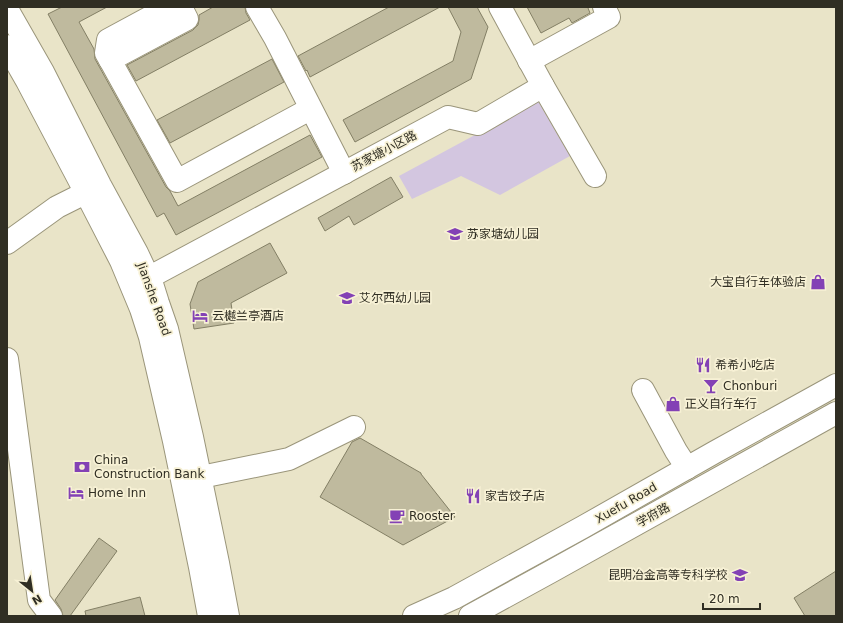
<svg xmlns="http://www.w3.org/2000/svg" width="843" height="623" viewBox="0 0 843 623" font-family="'DejaVu Sans','Noto Sans SC',sans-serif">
<rect width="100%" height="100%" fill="#e9e4c8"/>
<!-- green -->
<polygon fill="#d3c6e0" points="538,101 570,156 500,195 461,176 412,199 399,176"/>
<!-- building -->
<g fill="#bfba9e" stroke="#837f65">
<polygon points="62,7 107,7 79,22 94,49 95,59 166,187 170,191 178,206 310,135 322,157 176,235 164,213 157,217 48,14"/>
<polygon points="213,7 245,7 246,13 250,20 136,81 127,65 193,30 198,25 199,20 199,15"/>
<polygon points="389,7 440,7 310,77 307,70 306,71 298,56"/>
<polygon points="448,7 477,7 488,27 471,79 355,142 343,120 453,61 461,32"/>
<polygon points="527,7 589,7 588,8 590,13 572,23 569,18 541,33"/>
<polygon points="272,59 284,82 170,143 157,120"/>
<polygon points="391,177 403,197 354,225 349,216 325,231 318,218"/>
<polygon points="270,243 287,273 231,303 234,323 194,329 190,304 198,282"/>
<polygon points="360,438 421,473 421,474 455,517 403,545 320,497 352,442"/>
<polygon points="99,538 117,551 70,616 63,616 61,609 55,600"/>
<polygon points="836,571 836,616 805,616 794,598"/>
<polygon points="140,597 145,616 86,616 85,611"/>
</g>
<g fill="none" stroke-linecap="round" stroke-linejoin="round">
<defs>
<g id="minor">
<polyline points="181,7 187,19 110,60 177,181 310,109"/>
<polyline points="257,7 275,38 344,173"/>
<polyline points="7,9 43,72 100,185 137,253 153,287 158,303 167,329 192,437 218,563 228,616"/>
<polyline points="7,46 27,81 86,193 121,261 141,309 150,337 174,441 200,567 209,616"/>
<polyline points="110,60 106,53 108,40 169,7"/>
<polyline points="529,61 609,17 604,7"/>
<polyline points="543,86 595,176"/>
<polyline points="7,243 57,207 99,186"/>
<polyline points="148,278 448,117 478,124 543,86 500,7"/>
<polyline points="7,359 39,600 51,616"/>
<polyline points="643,390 676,451 687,468"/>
<polyline points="201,477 289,459 354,427"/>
<polyline points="470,616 552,571 836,413"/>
</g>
<polyline id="major" points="414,616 454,598 583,527 715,452 836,385"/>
</defs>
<!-- minor casing -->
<use href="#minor" stroke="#9a957a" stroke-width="24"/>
<!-- major casing -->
<use href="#major" stroke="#9a957a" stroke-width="24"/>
<!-- minor -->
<use href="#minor" stroke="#fff" stroke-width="22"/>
<!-- major -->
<use href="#major" stroke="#fff" stroke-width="22"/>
</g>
<!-- icons -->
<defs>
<symbol id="school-bare" viewBox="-9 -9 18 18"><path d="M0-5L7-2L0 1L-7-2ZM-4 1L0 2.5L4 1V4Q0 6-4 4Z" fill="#8341b5" stroke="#f7f1d5" stroke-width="2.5" paint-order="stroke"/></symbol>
<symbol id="shop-bare" viewBox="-9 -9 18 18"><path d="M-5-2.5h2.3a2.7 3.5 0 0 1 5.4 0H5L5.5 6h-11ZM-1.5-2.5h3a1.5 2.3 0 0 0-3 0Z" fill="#8341b5" stroke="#f7f1d5" stroke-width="2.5" paint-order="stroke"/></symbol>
<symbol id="hotel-bare" viewBox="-9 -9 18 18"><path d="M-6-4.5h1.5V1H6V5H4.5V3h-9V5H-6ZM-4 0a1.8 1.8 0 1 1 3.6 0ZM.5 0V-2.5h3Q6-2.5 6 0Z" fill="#8341b5" stroke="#f7f1d5" stroke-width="2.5" paint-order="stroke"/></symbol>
<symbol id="restaurant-bare" viewBox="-9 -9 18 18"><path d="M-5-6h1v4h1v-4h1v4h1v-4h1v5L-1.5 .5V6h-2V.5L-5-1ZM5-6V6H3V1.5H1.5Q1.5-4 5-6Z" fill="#8341b5" stroke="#f7f1d5" stroke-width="2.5" paint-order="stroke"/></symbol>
<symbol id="bar-bare" viewBox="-9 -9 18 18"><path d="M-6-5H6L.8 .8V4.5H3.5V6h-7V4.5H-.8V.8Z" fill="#8341b5" stroke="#f7f1d5" stroke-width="2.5" paint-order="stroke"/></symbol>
<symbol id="bank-bare" viewBox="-9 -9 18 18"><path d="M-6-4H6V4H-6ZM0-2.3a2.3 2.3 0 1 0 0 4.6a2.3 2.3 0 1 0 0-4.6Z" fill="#8341b5" stroke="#f7f1d5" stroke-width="2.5" paint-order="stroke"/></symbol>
<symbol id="cafe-bare" viewBox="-9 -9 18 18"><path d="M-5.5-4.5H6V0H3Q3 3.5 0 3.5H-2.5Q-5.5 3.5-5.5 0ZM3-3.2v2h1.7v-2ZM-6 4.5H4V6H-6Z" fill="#8341b5" stroke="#f7f1d5" stroke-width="2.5" paint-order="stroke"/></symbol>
<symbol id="university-bare" viewBox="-9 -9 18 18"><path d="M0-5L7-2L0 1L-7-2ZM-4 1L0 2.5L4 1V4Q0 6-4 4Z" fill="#8341b5" stroke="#f7f1d5" stroke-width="2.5" paint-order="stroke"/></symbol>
</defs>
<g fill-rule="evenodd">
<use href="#school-bare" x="444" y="223" width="22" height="22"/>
<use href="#shop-bare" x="807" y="271" width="22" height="22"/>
<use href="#school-bare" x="336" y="287" width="22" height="22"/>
<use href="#hotel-bare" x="189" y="305" width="22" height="22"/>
<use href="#restaurant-bare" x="692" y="354" width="22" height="22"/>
<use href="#bar-bare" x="700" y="375" width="22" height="22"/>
<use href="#shop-bare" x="662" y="393" width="22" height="22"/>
<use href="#bank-bare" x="71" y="456" width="22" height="22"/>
<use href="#hotel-bare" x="65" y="482" width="22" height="22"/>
<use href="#restaurant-bare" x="462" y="485" width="22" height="22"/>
<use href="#cafe-bare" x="386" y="505" width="22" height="22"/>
<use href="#university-bare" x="729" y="564" width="22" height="22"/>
</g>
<g text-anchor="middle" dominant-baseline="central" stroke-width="3.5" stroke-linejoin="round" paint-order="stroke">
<!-- street labels -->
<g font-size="12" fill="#302e23" stroke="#f7f1d5">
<text transform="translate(384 151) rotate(-28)">苏家塘小区路</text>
<text transform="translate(154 299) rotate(70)">Jianshe Road</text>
<text transform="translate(626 503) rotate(-30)">Xuefu Road</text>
<text transform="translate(653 515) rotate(-29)">学府路</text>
</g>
<!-- poi labels -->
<g font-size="12" fill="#302e23" stroke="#f7f1d5" text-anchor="start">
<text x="467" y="234">苏家塘幼儿园</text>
<text x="806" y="282" text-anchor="end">大宝自行车体验店</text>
<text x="359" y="298">艾尔西幼儿园</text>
<text x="212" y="316">云樾兰亭酒店</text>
<text x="715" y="365">希希小吃店</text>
<text x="723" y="386">Chonburi</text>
<text x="685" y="404">正义自行车行</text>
<text x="94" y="460">China<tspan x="94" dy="14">Construction Bank</tspan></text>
<text x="88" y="493">Home Inn</text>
<text x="485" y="496">家吉饺子店</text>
<text x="409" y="516">Rooster</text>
<text x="728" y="575" text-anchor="end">昆明冶金高等专科学校</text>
</g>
</g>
<!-- border -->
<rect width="843" height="623" fill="none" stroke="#302e23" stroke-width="16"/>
<!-- north arrow -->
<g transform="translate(32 591) rotate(150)" stroke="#f7f1d5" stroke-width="3" paint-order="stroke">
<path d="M0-3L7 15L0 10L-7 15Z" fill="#302e23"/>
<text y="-6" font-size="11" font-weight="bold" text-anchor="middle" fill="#302e23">N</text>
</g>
<!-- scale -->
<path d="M703 603v6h57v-6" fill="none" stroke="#302e23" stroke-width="2"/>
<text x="709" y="603" font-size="12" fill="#302e23" stroke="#f7f1d5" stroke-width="3" paint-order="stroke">20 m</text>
</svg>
